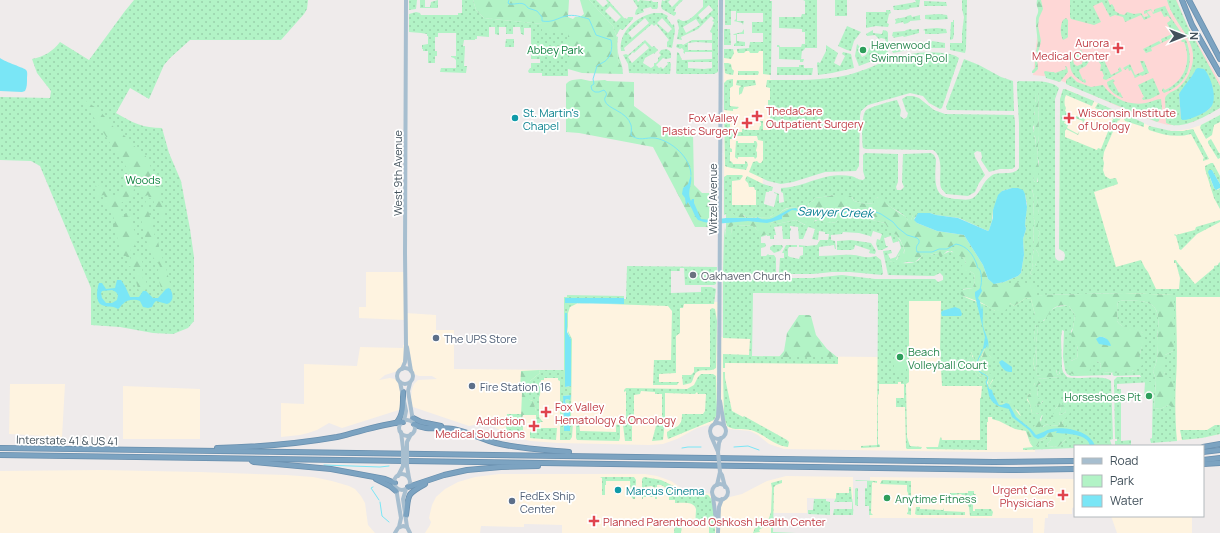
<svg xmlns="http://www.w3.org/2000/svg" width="1220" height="533" viewBox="0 0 1220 533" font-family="Manrope,sans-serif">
<defs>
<pattern id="green-dots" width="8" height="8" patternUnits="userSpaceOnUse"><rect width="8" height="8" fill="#b2f3c6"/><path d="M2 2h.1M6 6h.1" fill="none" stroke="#9ad2ac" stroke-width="1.8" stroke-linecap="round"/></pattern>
<pattern id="forest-firs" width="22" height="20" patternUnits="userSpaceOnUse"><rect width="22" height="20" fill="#b2f3c6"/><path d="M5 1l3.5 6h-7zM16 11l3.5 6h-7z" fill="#9ad2ac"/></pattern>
</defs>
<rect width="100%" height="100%" fill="#efebeb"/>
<!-- commercial -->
<g fill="#fef3e0">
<polygon points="724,50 770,51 770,79 773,80 772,133 764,133 762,211 724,211"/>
<polygon points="1063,89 1066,89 1152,127 1164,130 1175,131 1189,129 1201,125 1220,115 1220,434 1202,438 1173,441 1173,295 1122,295 1059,198 1060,99"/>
<polygon points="366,272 405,272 406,313 436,315 436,330 454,330 454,369 564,370 564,303 565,303 624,299 720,302 720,337 752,337 752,356 878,357 878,294 972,297 1034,297 1035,452 976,452 784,449 769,444 758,435 750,431 729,429 724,426 721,405 715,423 697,428 677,439 663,444 649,445 558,443 530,441 509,435 496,428 488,422 469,426 410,406 412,389 414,384 418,380 437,379 432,376 419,376 412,373 405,354 401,370 385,375 379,380 390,378 399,380 402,409 342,428 329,423 317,430 308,433 300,435 281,437 281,403 304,404 304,364 357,366 360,347 403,348 403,345 406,345 405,320 359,318 359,307 366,307"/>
<polygon points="10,384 65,384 62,437 9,434"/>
<polygon points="123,386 200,389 200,439 123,439"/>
<polygon points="101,470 199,472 286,475 313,477 332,481 349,486 355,489 361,496 365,503 368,525 375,533 0,533 0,471"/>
<polygon points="499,474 645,474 657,476 671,481 686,491 695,493 707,493 710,494 713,497 716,519 719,507 722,499 742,494 767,481 786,476 853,477 853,499 807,498 807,513 773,513 773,533 562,533 562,525 527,524 524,524 524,527 481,526 480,533 425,533 430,525 431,522 429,518 432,505 436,497 445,489 458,482 475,477"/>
<polygon points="870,477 1075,479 1075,507 1072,508 1072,514 1048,514 1048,518 1045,518 1044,533 1033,533 1033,518 870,518"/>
<polygon points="1111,516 1192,516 1192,533 1117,533"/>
</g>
<!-- medical -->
<polygon fill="#fed7d6" points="1041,0 1177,0 1185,21 1220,82 1220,108 1193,122 1183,124 1168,125 1157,122 1135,114 1053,77 1033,75"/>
<!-- green -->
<g fill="url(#green-dots)" fill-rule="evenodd">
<path d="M134 0H308L307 9 304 14 281 40H190L170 58 164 65 149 99 130 88 116 113C133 123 143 128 162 128L169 153 181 181 190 229 194 257V321L188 328 173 334 153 333 120 327 91 325V288L40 166 31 161 0 160V97L50 98 51 91 37 73 32 59C44 57 53 51 60 42L89 60 125 11Z"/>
<polygon points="409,0 417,0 416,9 409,10"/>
<polygon points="420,0 425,0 425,7 430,7 431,2 438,0 438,8 420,8"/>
<polygon points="462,0 473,0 476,10 484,18 543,24 542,31 568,31 568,76 542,76 542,73 529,73 528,71 530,68 531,68 531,63 540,63 540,59 531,59 531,28 524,28 524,35 523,35 522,34 521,34 520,27 513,27 513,34 506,34 506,27 499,27 499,35 495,34 495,27 489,27 489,37 477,36 477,39 475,39 475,40 464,40 463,46 465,46 464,66 467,66 466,73 440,72 441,68 456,68 456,60 454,58 451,57 451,56 456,56 456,33 438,33 438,37 435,37 435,51 437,51 437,56 435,56 435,63 428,63 428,51 423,51 423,49 422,49 422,45 428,44 428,36 427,36 427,34 421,33 409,32 409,14 416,12 420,13 421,15 458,15 458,13 462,13"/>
<path d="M589 0H596L603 7 608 3 606 0H608L624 18 627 19 628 17H633V19L623 30 620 29 616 36 618 37C617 44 617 51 619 57 621 63 623 67 623 73L622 67 618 60 617 38 613 26ZM610 6 621 17 616 22 605 11Z"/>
<polygon points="633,0 637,0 638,2 640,0 650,1 651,0 653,2 658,2 658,7 657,9 652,9 651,7 643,9 644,12 636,15 635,14 636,10 638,8"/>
<polygon points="662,0 664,1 666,0 670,0 668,2 672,7 679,0 683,0 676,7 674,12 676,12 676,14 674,16 662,9 661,6"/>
<path d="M703 0H718V72L714 74H677L676 73 677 52 679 53 682 60 712 59V52H685V54L683 52 684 51 682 48 680 49 676 47 677 44H682L683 45 692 40H712V33L710 32 714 22 712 21 714 19 711 16 698 29 681 37 682 40 677 39 679 28 677 20 679 19C687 26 696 13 703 7ZM709 5 713 10 702 20 698 15ZM696 19 700 25 686 33 683 27ZM696 42 712 43V50H688V43ZM688 62H712V68L704 69 688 68Z"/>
<polygon points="725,0 770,0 770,1 772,1 771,75 763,74 763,51 759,51 758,53 750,53 749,51 746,51 744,53 738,53 737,51 737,49 749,48 750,42 763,42 763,33 752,33 752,22 763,22 763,13 737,13 737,21 744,21 743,25 742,23 734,21 736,19 736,11 731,11 731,25 725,25"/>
<polygon points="803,0 817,0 817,48 805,48 804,50 802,51 801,59 804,59 803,62 800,62 800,60 779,59 779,47 777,47 777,45 779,45 780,47 801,47 802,44 805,44 805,32 802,32 802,29 779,28 779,17 801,17 802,14 805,14 805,1"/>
<rect x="835" y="0" width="12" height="16"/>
<path d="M915 0H920L919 7 910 8 909 9C906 10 896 10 894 10L893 6 916 2Z"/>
<polygon points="962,0 967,0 966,49 965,53 950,50 950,43 962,43 962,33 964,17 962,9"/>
<polygon points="1070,0 1108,0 1110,5 1112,4 1114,7 1115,11 1120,14 1124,15 1127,12 1134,14 1141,13 1144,17 1148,16 1147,13 1144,14 1144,11 1151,9 1153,13 1155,9 1165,6 1171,18 1183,35 1179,37 1178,35 1151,48 1152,51 1146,53 1143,49 1159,41 1161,43 1162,42 1161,39 1172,34 1167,23 1171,20 1168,16 1164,17 1161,11 1153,14 1151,10 1147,12 1151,17 1144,20 1141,15 1125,22 1123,17 1115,15 1110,17 1102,2 1093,6 1101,22 1094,25 1071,19 1070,17"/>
<path d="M1167 0H1176L1188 27 1220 86V108C1206 116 1182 131 1166 123L1165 98C1167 93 1172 92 1177 89 1182 85 1186 80 1189 74 1204 43 1174 27 1167 0ZM1195 71 1208 76 1213 90 1211 108C1202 114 1192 119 1181 118L1179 94 1187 85Z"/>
<polygon points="924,1 946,2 947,6 924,6"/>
<polygon points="886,10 890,10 891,13 889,14 887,23 889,24 888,27 876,26 866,28 866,12 886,12"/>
<path d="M654 13H662L668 16 667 18 672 25 674 24 675 31 672 48 667 47V42L669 40 656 24 654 26 652 24 624 48 625 51H621C618 32 637 16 654 13ZM645 18 649 23 632 38 628 33ZM662 18 672 29 668 33 657 23Z"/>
<polygon points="939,14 947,15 948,19 934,20 925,19 925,15"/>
<polygon points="911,15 912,17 920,15 920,19 921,20 910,21 908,23 904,24 903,22 895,24 896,21 895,20 895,19 906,17 907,16"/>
<path d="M1066 18 1068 20V37L1067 38 1063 40C1060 34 1060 26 1063 20Z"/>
<polygon points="953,20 954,20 954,34 953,39 950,40 951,22 953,22"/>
<polygon points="847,26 861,32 854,41 851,51 847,50 838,46"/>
<polygon points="937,28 946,29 947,33 936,34 925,34 925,31 924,30 923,31 924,29"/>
<polygon points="724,29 730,29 731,45 724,45"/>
<polygon points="744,29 744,34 737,34 737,41 745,42 745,46 734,46 734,44 736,43 736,35 733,35 734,34 742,32"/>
<polygon points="911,29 912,30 919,29 919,33 904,37 903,36 893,38 894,37 892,36 893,32 905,31 906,30"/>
<polygon points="873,30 873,33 882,34 883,30 887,31 888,33 888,42 886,42 885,39 881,38 879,39 875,35 867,36 866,34"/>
<polygon points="506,39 514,39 514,47 505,47"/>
<path d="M1183 39 1186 40C1195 63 1188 85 1164 93L1162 91 1163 88 1165 90C1185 81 1192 61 1184 42H1182L1181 41Z"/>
<path d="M645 40 652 47 654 46 658 50 654 54V53L645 58 643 63 651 68 654 66V63H656L658 61V58L661 55 659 53 661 50C668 48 672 50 671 58L666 59 663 58 656 65 659 68 661 67 663 69 668 64 667 62H670L671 64 670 74 629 73 628 64 623 55 626 54 628 55ZM645 43 649 48 632 63 628 57 633 52 634 53Z"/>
<polygon points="932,41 945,43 945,48 924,48 923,42 931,43"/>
<polygon points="918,42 919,45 918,48 893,53 892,51 893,45 905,45 905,43 910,43 911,44"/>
<polygon points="857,44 860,47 859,52 862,57 866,55 871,45 885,47 887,45 888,55 859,66 855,56"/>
<polygon points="826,45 838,53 834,63 840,66 845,56 842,54 843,52 851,54 854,68 832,73 818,75 817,63 818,62 820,63 826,51"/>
<polygon points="724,49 733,49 734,53 731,59 724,58"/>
<path d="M1081 50 1086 58 1090 59 1092 58 1093 52 1096 57 1094 60H1090L1086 66 1080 69 1079 71 1083 80 1085 79 1086 82 1085 83C1072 76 1068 70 1071 55ZM1076 57H1080L1083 60 1082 64 1077 66 1074 64 1073 60Z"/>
<path d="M928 52C938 53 951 52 959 58L942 108 940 109 929 103 923 96 910 93 868 105 861 111 860 116 859 166 856 171 825 172 793 182 781 184 768 181 749 172 753 162 757 161 759 163H761L763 160V141L758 140 757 136H733L732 139H730V148L732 149V152H730V161L732 162 733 164H745V161L747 162 748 165 746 170C741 169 728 168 725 166L724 115H732L730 116V128L733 130V132H742V129H745V124L746 126H749V130H759L760 126H761V122H759L760 121H763V130H770V109H771L768 105V100H770V88L766 87 767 80C794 80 821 81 848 75 864 71 879 63 894 58 905 54 917 53 928 52Z"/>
<polygon points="1102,56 1111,75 1119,71 1118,69 1120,67 1122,71 1106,80 1103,79 1103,77 1104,76 1102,71 1100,71 1101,65 1097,59"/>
<polygon points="964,59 979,65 1001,77 1013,81 1014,111 947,110 946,107"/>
<polygon points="1140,61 1144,61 1149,73 1142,76 1141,75 1135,78 1131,70 1129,71 1128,68 1125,70 1123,68 1130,64 1135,75 1144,71"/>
<polygon points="724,63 728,63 731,64 732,69 734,71 733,75 727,74 725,73"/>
<polygon points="799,65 804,65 804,68 813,68 812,75 777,75 777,67 799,67"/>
<polygon points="1065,66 1067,67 1068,72 1060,82 1046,78 1044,72 1045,71 1051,72 1054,72 1055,73 1066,69"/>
<polygon points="738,71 758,71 759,72 758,75 738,75"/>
<path d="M1071 76 1077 82 1091 87 1103 85C1113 99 1129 106 1146 103 1151 102 1156 99 1161 99L1162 108 1159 121 1157 122 1066 84V80Z"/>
<polygon points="1153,78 1160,94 1150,99 1143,100 1142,98 1144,97 1138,85"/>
<polygon points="733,79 733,86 730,88 730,106 739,107 737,109 733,109 733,111 724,110 724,83 727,80"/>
<path d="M1113 79 1115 81 1113 82 1119 93 1120 92 1123 98C1116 96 1107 89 1107 82Z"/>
<polygon points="737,80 755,80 756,85 744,87 742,93 739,95 739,88 741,86 736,85"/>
<path d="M1019 81C1031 82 1050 79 1059 88L1055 99V255C1055 260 1059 262 1064 260L1065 255 1064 252 1059 249 1060 99 1063 89H1065L1094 101 1092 106 1066 95C1064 99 1064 105 1066 108L1065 111 1072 114 1071 116 1068 115 1064 123 1068 125 1067 128 1078 134 1083 121 1075 118 1076 116 1085 119 1078 135 1066 129 1065 131V137L1097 150 1098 148 1101 149 1113 119 1112 118V115L1095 108 1098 103 1121 113 1122 115 1119 121 1118 120 1104 152 1103 159 1104 163 1103 170 1105 176 1110 179 1116 178 1118 184 1094 192 1116 267 1141 260 1145 268 1148 272 1156 289H1179L1180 278 1176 263H1174V260H1176L1177 262 1195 284 1214 268V266L1218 265V264L1220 262V297H1176C1176 324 1178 352 1176 380 1175 400 1175 420 1177 441L1151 443 1150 439 1152 438 1153 382 1117 384V389H1121V441L1131 440V445L1115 446V441H1117V439H1115L1114 380 1117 377H1141L1140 375 1114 376 1112 374 1114 372 1133 371 1140 359C1139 350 1145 343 1142 332 1133 330 1122 329 1117 321 1118 315 1116 308 1118 302 1125 299 1131 301 1139 301 1164 303 1158 323 1157 341 1157 355 1159 358 1153 371L1156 380 1154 408 1160 409 1169 405 1173 390V380L1162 377 1165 372V355L1173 351 1174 295 1124 293 1043 295 1034 297 994 284 1004 282 1018 276 1021 273 1024 255 1023 239 1026 229 1025 224 1027 204 1025 194 1012 188 1002 191 993 210 992 221 989 230 988 231 959 218 936 215 930 213H919L917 215H913L911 220H908C904 213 893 209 886 204 883 202 881 199 878 197L875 199 874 203 865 204 854 201 852 197H837L832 195 830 196 815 198 813 201 808 204V207L806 209C797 208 787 205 780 213H776L770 217 746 218 744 215 736 217 732 213 726 214 724 215V177L727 175H742L743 176 740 180 732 181V205H756V190H755L754 187H749L748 183 745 180 747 176 763 184 773 187 772 191H769V192H766L764 203V204L774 207 777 194 774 193V192L779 194V203L784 202 783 193 781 192V188C798 188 813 179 830 176 836 175 844 175 851 176 856 177 858 180 863 180L865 178 863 171V155L865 153 898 154V182L896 187 897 190H901L904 187 902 182 903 154 931 153 934 155 936 159C936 169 932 190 943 196 947 198 951 198 955 199 961 199 968 201 973 198 981 193 982 182 991 176 999 170 1013 177 1019 168V123L1017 89V82ZM1038 89 1039 135 1037 156 1039 162 1038 168V182H1034L1033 162 1036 145 1033 127 1035 123 1034 117 1035 110V102L1036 99 1035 97ZM1032 189C1039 196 1036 203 1039 213L1038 214V229L1040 233 1038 237 1039 240 1036 250 1039 254 1032 275 1030 273 1033 268C1033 266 1032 264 1032 262 1032 257 1034 252 1034 246 1034 239 1032 229 1035 222L1033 217 1034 198Z"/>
<path d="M907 96H913L919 98 934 110 945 114 1014 115 1015 121V167L1012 169H1000L989 172 981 160 982 157 981 152 977 151 974 153 975 157 985 175 979 183 975 192 968 196 946 194 941 188C938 177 945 158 933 150L866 149 863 148C862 141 861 115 866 110 871 107 891 101 897 100L901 110 900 116 904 119 907 117 908 113 906 111 902 99Z"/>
<polygon points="1127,115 1144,123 1144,127 1125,121 1124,119"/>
<polygon points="1220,115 1220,122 1214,125 1212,135 1206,139 1200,128 1201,125"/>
<path d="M1149 126 1171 131H1183L1193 129 1209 159 1203 161V159L1204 158 1191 134C1177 138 1163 135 1149 130L1148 128Z"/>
<polygon points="1211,139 1219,153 1220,153 1220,158 1218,159 1208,143 1208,141"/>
<path d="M736 141H738V143H754V141H756C759 145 756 148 756 151L757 152V157L755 159 754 157H738V159L736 158 735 157Z"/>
<polygon points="1211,163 1213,163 1220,176 1220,184 1212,170 1210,178 1214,188 1218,190 1220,188 1220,209 1214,198 1205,169 1205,166"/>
<path d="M845 217 859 219 866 217 872 220 885 223 892 233 897 235 898 238C901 240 905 250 905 254L903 251 899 254 896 260H889V261C896 263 912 265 919 260 920 258 921 256 923 255H930L938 253 940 256 950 251 964 258 966 263 965 264 969 271H970L974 274 975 281 973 288 963 289V296C974 302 985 303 995 311L1010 303 1014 306 1026 298 1031 299 1035 315V321H1044C1051 308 1054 306 1069 306L1075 315 1073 328 1071 331C1075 343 1080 345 1077 358L1071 361H1097L1101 364 1100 369 1103 373H1111V375L1076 376H1071L1067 374 1065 370 1063 357 1064 331 1062 330 1061 338 1062 368 1063 372 1067 377C1079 380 1104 374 1111 381L1113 439 1110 440 1112 446H1075V448L1023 450V448L1033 447 1030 443 1026 431 1015 429 999 421 992 419V417H988V422H987V450L927 449 926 447H938L940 438 941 437 942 440H980V398H981L982 386H942L940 351 941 301H909V382L906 384 907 437 910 446 922 447 921 449H907L906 448 905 407H896V398H904V384H901V382H898V384H879V394L878 395V444L880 445V447L861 448V446L877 445 878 294 753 293 752 356 838 357V364L725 363V368H723V354L749 355 750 339 723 338V282L725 278H813L842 275 875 279H935L938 282 943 280V276L940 273 934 276 888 275 883 251 891 250 892 253 888 254 890 259 896 257 901 248 899 241 893 243 891 236 884 238 886 246H888V247L882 250H878L876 244 877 239 880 240 882 234 873 231 871 237 870 236 859 233 843 232 842 234 831 235V240L835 241 836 249H835L834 245 819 247V256C830 256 842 254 854 255 864 256 864 259 876 256L881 260 883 273 882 275 850 272H832L813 274H781L779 273 780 258H784V253H782L786 245H797V247H789L788 249V256L790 257 799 259 800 256 803 255V247H799V245L807 246 817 245 820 240H828L829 234H825V232L819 231 818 240 812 239 815 229 808 227 803 239H799L798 227 790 226V228H791V230L790 231V239H783L782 226 774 227 776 235H774V239H770V236H767V235L761 237V243H765L766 245 765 247 761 248V256H766L768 254 769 255H774L776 258V273L774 274H727L723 271 724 237V236L725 226 726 237 732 234 731 227 734 225 755 226 756 229 764 234H767L771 223 773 222 777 224 796 220 805 225 818 220 831 223 836 222 839 219ZM1036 324 1038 328 1036 343 1037 375 1039 376 1046 373H1053L1057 370V374L1059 375V371L1061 377 1037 379V381L1041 384 1038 385C1037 389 1037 395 1038 398L1043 401 1041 404 1036 405V413L1039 414 1041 412H1044C1040 420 1042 420 1040 427L1041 428 1047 424 1050 426 1060 425V424L1058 422H1055L1053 420 1055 409 1057 407 1058 405 1056 402 1061 408 1059 414 1060 415 1066 412 1063 403H1066L1069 410 1063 421 1062 424 1054 429 1055 433 1066 439 1058 447 1048 446 1047 444 1051 440 1050 437H1048L1043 440 1040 441 1037 446 1031 443 1027 431 1035 426V414L1032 413 1030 404 1027 400 1028 395 1031 393V390L1035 383V371L1033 361 1036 350 1034 335ZM985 348 987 350 989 355 992 358H987L985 360 988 363C985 370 989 374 993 380L989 386 991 388H992V392L987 383 989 378 986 375 985 370H979V373L982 376 980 378C974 371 966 362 972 352L975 365 979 368 981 367 979 358H981ZM1010 400 1013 407 1018 411 1021 416 1010 409H1003L999 404 1008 403Z"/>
<polygon points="1220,220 1220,222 1197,234 1181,250 1179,249 1179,247 1176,236 1174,235 1175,234 1176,235 1195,230 1196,227"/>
<polygon points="851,240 871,243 876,251 875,254 869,253 870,250 855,245 854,249 851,250 837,250 837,241"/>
<polygon points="773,245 782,245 783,247 780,251 774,253 770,249 770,247"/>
<path d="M627 266 717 267 716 284 714 285H685L684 268H680V271H671V293L701 292V287H711L716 289 714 304H684L683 308H680V333L676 336V373L659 374V382H679L677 385H653L654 360H671L672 311 668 306 578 303 570 307 568 313V331L572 339 571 423H573L572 437 570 440H560V381L558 380V378H544V380H541L540 395 539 397V417L543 422H540L541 428H557L556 440 530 438V432L536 431V411L533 401 530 400 526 396 527 384 530 383V381L540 373 539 370H564V297H567V295L624 296V299H626ZM565 298H624V304L565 303ZM565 313 568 333 571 339V386L565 387ZM570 395V400L566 399 565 402 570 407V430L564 431 563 396Z"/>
<path d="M712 308 715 309 717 321 716 368C710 373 700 367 695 374 693 377 693 381 691 383L683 385 682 375H691L694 372V367H710V310Z"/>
<path d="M723 372H725V378L732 411 743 417 744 416 787 440 789 442 788 447C772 445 765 434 751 430 743 428 734 431 727 426L724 417Z"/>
<path d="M701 374H713L716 376 717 414 714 420 668 439 667 435V432C677 426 682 427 682 414H703L705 411 706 394H698L697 392 695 394 665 393V421L663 440 652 441 657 422 662 421V394H655V392L641 391 640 394 634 395V420L632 419V441H625L623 425 626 423V391L624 392V390L626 388 687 389 694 385 698 377Z"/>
<path d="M507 414H522V418L523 417V430L526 433 524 437 506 430ZM509 417H517V425L509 424V423H507V418H509Z"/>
<polygon points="579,422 580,431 616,432 616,425 620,424 620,438 619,441 577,440 576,438 576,424"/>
<polygon points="1215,425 1220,425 1220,434 1202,438 1182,440 1180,430 1207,430"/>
<polygon points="600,477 634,477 636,480 635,499 633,499 631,496 630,481 606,481 606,485 605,485 605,495 602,495 602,478"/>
<path d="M644 477 661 480 688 493 708 495C717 503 715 522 715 533H709V526L708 525 682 524 681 533H674L675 522H696C695 519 696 514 696 509 694 501 682 503 675 503V500H669V492C666 488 662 484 657 485V499H655V497H649L652 495 656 494V488L653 487 652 486 644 487V495H646V497H643V499H642V479Z"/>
<polygon points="782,480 782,483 776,485 774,487 773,532 796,533 771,533 771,526 768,521 771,512 772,488 771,483"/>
<polygon points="855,480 877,481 877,483 873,482 872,483 871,513 873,515 869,515 869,506 865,506 865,488 867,488 867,481 856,481"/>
<polygon points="882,480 911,481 911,515 907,514 907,513 908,512 908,493 907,491 907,485 880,484"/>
<path d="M849 487H851C851 496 854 504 853 515H833L834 509H852V502H834L836 498V493H849Z"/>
<polygon points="856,488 858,488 858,506 855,505 855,489"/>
<polygon points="968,491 974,491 974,494 976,494 976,495 973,495 973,511 975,511 975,509 991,509 993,512 992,516 970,516 969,507 968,506 968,497 965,497 965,495 962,495 961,494 954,495 954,497 950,497 950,500 950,493 968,493"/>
<polygon points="814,499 826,499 826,501 830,502 830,515 808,514 808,510 813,510"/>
<polygon points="916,507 920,507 920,509 943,510 944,508 944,511 965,512 965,515 917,515 915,514"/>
<polygon points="765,523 767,528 765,526 759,530 760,532 753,533 755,528"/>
</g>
<!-- forest -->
<g fill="url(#forest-firs)" fill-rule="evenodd">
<polygon points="473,0 569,0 568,17 573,19 575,17 580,17 584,14 580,0 589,0 613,26 617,38 618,60 622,67 623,74 582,73 568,69 568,31 542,31 542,24 484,18 476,10"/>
<path d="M1037 0H1041L1043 9 1039 18 1038 26 1041 41 1037 58 1038 69 1034 73H1032V71L1035 68V62L1038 54 1036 51C1040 41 1035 30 1036 19 1036 16 1039 13 1038 9 1037 6 1036 4 1037 0Z"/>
<path d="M581 79 590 81 605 80 607 81 634 82V106L669 132H693L694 185 702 193H710V220L714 227H695L653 147 579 133 566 132V84C570 79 575 80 581 79Z"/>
<path d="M1037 84 1038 86 1039 135 1037 156C1039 162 1040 180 1035 185L1033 175V154L1036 145 1035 136 1033 135 1034 134C1034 129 1035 121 1033 116L1035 114 1034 106 1036 99 1035 97Z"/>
<path d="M85 101H86L99 110 117 131 122 133 139 151 144 154 147 158 161 191 160 199 164 206V220L162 221 160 220V213L154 209 152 204 154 203 153 199 149 198 148 195 143 197 141 193H138L137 190 134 189 133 194 128 197 126 200 121 203 123 206 120 208V210L122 213 124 218V214H127L128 217 130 216 132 218V223L134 230 135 231 138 241 135 242 134 243 136 247 134 250 131 248 130 257 131 260 134 259 135 260V257L136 256V254L137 252 139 253 140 256 139 260 142 261 143 264 142 266 143 280 146 281 148 289 139 291C136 282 135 279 136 270 134 267 129 267 127 264L128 259 126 256H124L121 253 120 243 118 242 117 235 113 231V223H115L112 212 107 209 106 205 104 202 105 197 104 195 97 196 95 195 96 183 110 196 116 195 124 188 131 179V174L117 153 113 151 112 146 91 113 83 103Z"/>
<path d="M1032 188C1039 192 1035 200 1039 206L1038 208 1039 213 1038 215V229L1040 233 1038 237 1039 240 1038 249 1036 250 1039 254 1038 258V260L1035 265 1039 268 1032 275 1030 273 1033 268C1033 266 1032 264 1032 262 1032 257 1034 252 1034 246 1034 239 1032 229 1035 222L1033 217 1034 198Z"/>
<path d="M832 195C837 197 843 198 847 195L851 196 854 201 865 204 874 203V199L881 196 883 197 886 204C891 207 894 209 898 212 902 215 905 215 908 220H911L913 215 915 214 917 215 914 219 917 223 937 231 964 235 983 265 988 279 992 282 999 285 1021 282 1031 284 1036 288 1037 294 1035 296 1043 295 1124 293 1174 295V345L1173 351 1165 355V372L1163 376 1173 379 1175 406 1173 408 1169 405 1160 409 1154 408 1156 380 1153 371C1159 358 1157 355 1157 341 1158 323 1164 303 1139 301 1131 301 1125 299 1118 302 1116 308 1118 315 1117 321 1125 333 1137 322 1143 334 1146 341 1140 348 1140 355 1139 359 1142 361 1143 364 1134 375 1116 372 1103 373L1101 372 1100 369 1101 364 1097 361H1093L1088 375H1075L1068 372V364L1071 361 1077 358C1080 346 1076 345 1071 335L1073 328 1075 315 1069 306C1066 306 1062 305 1059 306 1048 308 1049 320 1039 323L1035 321V315L1031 299 1026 298 1014 306 1010 303 1005 311H995L982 303 961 295 960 293 961 290 973 288 975 281 974 274 970 271 965 273 963 270 961 266 966 263 964 258 954 254 952 251H947L943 255 941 259 938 253 930 255H923L915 262H907L899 264 889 261 888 260H897L901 250H903L904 254 905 251 900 239 898 238 897 235 888 232 887 231 888 228 885 223 872 220 866 217C856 219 844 215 836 222L831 223 816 220 814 221V226C807 227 802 223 796 220L777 224 773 222 771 223 769 233 761 236 757 231 755 226 734 225 731 227 732 234 731 238H728L726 237V214L728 212H731L737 217 738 215 741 213 746 218 770 217 772 216 774 213H780C786 206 799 207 806 209L809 203 813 201 815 198 830 196ZM1099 337C1106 336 1106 340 1110 343L1105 344 1099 343 1098 341Z"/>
<path d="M146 201H148L147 207 155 233 154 235 158 241 159 246 156 249C165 257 167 273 170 283L169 287 164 292C156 282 162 278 158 270L160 267C159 262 155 261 153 257 148 249 140 221 141 212 142 208 145 204 146 201Z"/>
<polygon points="799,315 809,315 811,316 816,335 827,349 837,357 779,357 784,351 787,333"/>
<path d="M1036 323 1038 328 1036 343 1037 375 1039 376 1044 373H1053L1054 369 1056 368 1057 374 1058 375 1060 373 1059 370H1060L1061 377 1037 379V381L1039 382H1043L1038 385 1037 394 1039 399 1041 398 1043 400 1041 404 1036 405V413L1038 414 1041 412H1044L1046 414 1045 416 1042 415 1040 419 1042 425 1040 427H1043L1047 424 1050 426 1060 425V423L1053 422V420L1051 418V416L1054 413 1053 411 1057 407 1058 405 1053 401 1054 399H1057C1061 402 1062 409 1059 414L1060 415 1066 412 1062 403H1066L1071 412 1063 421 1062 424 1067 423V425L1062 429 1059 428 1054 429 1055 432 1062 434 1063 437 1066 438V439L1058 447 1048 446 1047 444 1051 440 1050 437H1048L1043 440 1040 441 1037 446H1033C1029 441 1029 434 1024 429L1026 427 1032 426 1034 427 1035 424V415L1032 413 1030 404 1027 398 1028 395 1031 393 1030 387 1034 385 1035 383 1034 376 1035 370 1033 361 1036 350 1035 346V345L1034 335Z"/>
<path d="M985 348H986L989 351V355L994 359V361L992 362 988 358 985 360 988 361 987 366 989 369 988 373 993 374 994 377 989 386 991 388 995 385 997 388C997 390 995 392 992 392 988 387 987 384 989 378L985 373V370H979V373L982 376 980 378C974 371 965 360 973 351L974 353 972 356 974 359 975 365 981 367 980 361 978 359 982 357Z"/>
<path d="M539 370 540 373 530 381V383L529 385 527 384C528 388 526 391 526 394 527 396 529 398 530 400L533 401 536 411H538V415H523L522 418 521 416 522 393 520 389 521 371Z"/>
<path d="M1010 399C1014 406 1017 414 1023 418V422L1012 416 1010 409 1000 410 995 406 999 404 1008 403Z"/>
</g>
<!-- pitch -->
<g fill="#b2f3c6">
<rect x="894" y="351" width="12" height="20"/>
<polygon points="1145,382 1154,382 1154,398 1144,398"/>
</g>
<!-- water -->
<g fill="#7ae6f6" fill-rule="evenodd">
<path d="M0 58C5 62 25 68 26 70 28 72 27 76 27 79 27 84 27 87 25 91L22 92 0 91Z"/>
<path d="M1198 68 1204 69C1211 76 1218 99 1211 107 1208 111 1202 114 1197 116 1192 118 1188 120 1182 120L1181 118 1179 94C1185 84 1191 79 1196 69Z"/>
<polygon points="1209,170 1212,170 1220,184 1220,188 1216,190 1214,188 1208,172"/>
<path d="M691 175C693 185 686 191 691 201L692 199H694V203L701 219 712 220 726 218H757V217C772 226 783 208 796 208L799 211 792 210 782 216V219L767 223 748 221 715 224 704 222 698 220 695 216 692 209 688 202 686 205 685 198 682 194 683 188 688 184Z"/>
<polygon points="1012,188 1018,188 1023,190 1025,194 1027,207 1025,224 1026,229 1023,239 1024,255 1021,273 1018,276 1004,282 994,284 988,279 983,265 964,235 937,231 917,223 914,220 918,213 930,213 936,215 958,218 988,231 989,230 993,218 993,210 998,195 1002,191"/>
<path d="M117 280H121L125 286 130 297H139L143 291H146L153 298H158L166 289 169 288C174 293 174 302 167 304L156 301 154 303 152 307 148 308 143 307 140 301C135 299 127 299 123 304 121 305 120 308 118 309 111 305 108 308 102 305 95 302 97 289 99 283H102L106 289 115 288ZM112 290 116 292 118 295 117 300 112 303H106L102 298 101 293 102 291Z"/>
<path d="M981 288 982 291 978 298 980 301 981 311 982 305C984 312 982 319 983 326 985 334 990 340 988 349L987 344 986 348 983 349 985 337 975 296V292Z"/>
<polygon points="565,298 624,298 624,304 565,303"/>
<polygon points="955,307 960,309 962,314 961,316 942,316 941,313 942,311"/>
<polygon points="565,313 567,313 567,332 571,339 571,386 565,387"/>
<path d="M1099 337C1105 336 1110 341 1111 346L1099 344 1096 339Z"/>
<path d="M1002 360 1012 367V372C1005 373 1001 367 999 362Z"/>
<path d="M987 388 992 390 993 394 999 405H1002L1006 403 1009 404 1016 417 1031 429 1036 435C1042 433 1046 430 1051 429 1065 426 1091 431 1095 446H1090C1088 433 1066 434 1056 433L1057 431 1048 433 1044 437 1038 439 1034 437 1029 430 1012 417 1009 409C1001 407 994 406 990 398 988 395 989 391 987 388Z"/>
<polygon points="571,395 570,400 566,399 565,402 570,407 570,431 564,431 563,396"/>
</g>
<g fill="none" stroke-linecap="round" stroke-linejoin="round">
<!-- stream -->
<g stroke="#7ae6f6" stroke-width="1">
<path d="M509 0 508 3 509 4C517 5 523 0 528 8L537 11 542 17V21C553 23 557 18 566 16 573 14 582 17 589 19L596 35 611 40C613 48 611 59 602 63 600 64 598 65 597 66L593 79 594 84 591 86 592 90 595 92H599L604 90C610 96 603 96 605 101 607 109 627 111 631 125 632 128 631 132 631 135 639 142 646 137 655 138 672 141 691 158 691 175"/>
<path d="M799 211 803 213H809L876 212 881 214 893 222 898 228 907 235 917 238 919 240V243C916 246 916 248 917 252H932L939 249H947L956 244C967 246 973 254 977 265 978 271 977 265 980 270 982 276 982 284 980 289"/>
<polyline points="983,349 975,366 980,372 987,376 988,378 986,382 989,390"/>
<polyline points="734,447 748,446 759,450"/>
<polyline points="682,448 688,447 701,447"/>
<polyline points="324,465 380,467 389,466"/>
<polyline points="373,487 371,488 379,500"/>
<polyline points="380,502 382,516 389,522"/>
</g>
<defs>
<g id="highway">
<polyline points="1182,0 1192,25 1220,74"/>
<polyline points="1189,0 1220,59"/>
<polyline points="413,418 421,422 441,426"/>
<path d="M396 423C404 415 403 403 403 392"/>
<path d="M414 424C427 432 440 426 453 429 468 432 482 439 496 443 520 449 545 450 569 452"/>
<polyline points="1203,447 1220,444"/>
<polyline points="0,448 994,462 1075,461"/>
<path d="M217 448C258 447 297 444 337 437 359 432 381 424 403 422"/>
<polyline points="1203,452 1220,450"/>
<polyline points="0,455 1011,470 1075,469"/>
<polyline points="1203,460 1220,458"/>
<polyline points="252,461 254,462 331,469 385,479 395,483"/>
<polyline points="1203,464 1220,463"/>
<polyline points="376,479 390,486 396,491"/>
<polyline points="408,487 444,475 467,470 501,467 538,466"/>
<path d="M406 515C409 495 405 495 425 484"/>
</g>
</defs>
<!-- highway casing -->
<use href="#highway" stroke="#688ead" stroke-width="6"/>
<!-- major -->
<g stroke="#a7becf" stroke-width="4">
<polyline points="407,347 411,371"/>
<circle cx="405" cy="376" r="8"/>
<polyline points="402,369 405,362 406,345 405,253 406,0"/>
<polyline points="400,382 406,411 404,421"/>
<polyline points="410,383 408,391 413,421"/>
<polyline points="720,401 724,425"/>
<circle cx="407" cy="428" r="8"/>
<polyline points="715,423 718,417 719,399 721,0"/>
<circle cx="718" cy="431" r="8"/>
<polyline points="401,432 403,448"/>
<polyline points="711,436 718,452"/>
<polyline points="407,448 407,442 411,434"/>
<polyline points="718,452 719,443 721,438"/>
<polyline points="407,466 409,478"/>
<polyline points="720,472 722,475 725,487"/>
<circle cx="402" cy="482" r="8"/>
<polyline points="398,476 403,466"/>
<circle cx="720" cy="492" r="8"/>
<polyline points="717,485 720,472"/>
<polyline points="396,488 401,518 399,527"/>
<polyline points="406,489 403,499 407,527"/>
<polyline points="713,497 716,519 718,522"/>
<polyline points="395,533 398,528 403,526 407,527 410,533"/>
<polyline points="718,533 719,507 722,499"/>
</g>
<!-- highway -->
<use href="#highway" stroke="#7ca3c1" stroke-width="4.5"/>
<!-- major-bridge -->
<g stroke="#a7becf" stroke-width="4">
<polyline points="403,448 403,466"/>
<polyline points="407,448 407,466"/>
<polyline points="718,452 720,472"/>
</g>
</g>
<!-- markers -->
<g fill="#e0444e" stroke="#fff" stroke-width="1.5">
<path d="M1116 42h4v4h4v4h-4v4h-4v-4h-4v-4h4z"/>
<path d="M755 110h4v4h4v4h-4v4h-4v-4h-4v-4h4z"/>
<path d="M1067 112h4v4h4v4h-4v4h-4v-4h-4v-4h4z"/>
<path d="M745 117h4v4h4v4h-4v4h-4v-4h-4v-4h4z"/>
<path d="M544 406h4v4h4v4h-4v4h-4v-4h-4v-4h4z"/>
<path d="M532 420h4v4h4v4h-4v4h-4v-4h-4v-4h4z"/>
<path d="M1061 489h4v4h4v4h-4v4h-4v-4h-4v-4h4z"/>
<path d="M592 515h4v4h4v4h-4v4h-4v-4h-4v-4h4z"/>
</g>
<g fill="#2e9e5b" stroke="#fff" stroke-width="1.5">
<circle cx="863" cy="50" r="4"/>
<circle cx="900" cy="357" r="4"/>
<circle cx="1149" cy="396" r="4"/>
<circle cx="887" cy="498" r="4"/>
</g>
<g fill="#0f9aa8" stroke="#fff" stroke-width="1.5">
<circle cx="515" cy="118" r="4"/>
<circle cx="618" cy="490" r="4"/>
</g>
<circle fill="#6b7280" stroke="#fff" stroke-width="1.5" cx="693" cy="275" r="4"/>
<g fill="#5c6f8a" stroke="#fff" stroke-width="1.5">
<circle cx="436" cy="338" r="4"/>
<circle cx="472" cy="386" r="4"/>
<circle cx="512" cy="501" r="4"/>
</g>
<g text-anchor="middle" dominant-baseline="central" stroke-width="3.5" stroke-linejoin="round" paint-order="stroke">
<!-- health labels -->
<g font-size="11" fill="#be3a42" stroke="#fff" text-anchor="end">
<text x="1109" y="42">Aurora<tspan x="1109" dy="13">Medical Center</tspan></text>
<text x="766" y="110" text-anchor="start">ThedaCare<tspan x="766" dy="13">Outpatient Surgery</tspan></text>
<text x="1078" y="112" text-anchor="start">Wisconsin Institute<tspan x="1078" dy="13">of Urology</tspan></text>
<text x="738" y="117">Fox Valley<tspan x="738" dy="13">Plastic Surgery</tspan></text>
<text x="555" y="406" text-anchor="start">Fox Valley<tspan x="555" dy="13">Hematology &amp; Oncology</tspan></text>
<text x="525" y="420">Addiction<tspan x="525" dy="13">Medical Solutions</tspan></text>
<text x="1054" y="489">Urgent Care<tspan x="1054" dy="13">Physicians</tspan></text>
<text x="603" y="521" text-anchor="start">Planned Parenthood Oshkosh Health Center</text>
</g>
<!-- leisure labels -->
<g font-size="11" fill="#27864d" stroke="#fff" text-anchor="start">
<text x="871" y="44">Havenwood<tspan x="871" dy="13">Swimming Pool</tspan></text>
<text x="908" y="351">Beach<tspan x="908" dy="13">Volleyball Court</tspan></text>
<text x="1141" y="396" text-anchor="end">Horseshoes Pit</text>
<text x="895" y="498">Anytime Fitness</text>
</g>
<!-- park labels -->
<g font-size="11" fill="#0c833e" stroke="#fff">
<text x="555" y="49">Abbey Park</text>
<text x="143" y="179">Woods</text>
</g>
<!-- culture labels -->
<g font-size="11" fill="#0d838f" stroke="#fff" text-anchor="start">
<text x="523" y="112">St. Martin's<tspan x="523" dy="13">Chapel</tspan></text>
<text x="626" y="490">Marcus Cinema</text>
</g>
<!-- street labels -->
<g font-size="11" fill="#42515b" stroke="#fff">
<text transform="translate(397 173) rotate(-90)">West 9th Avenue</text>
<text transform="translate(712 199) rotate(-90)">Witzel Avenue</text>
<text transform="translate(67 440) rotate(1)">Interstate 41 &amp; US 41</text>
</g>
<!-- worship labels -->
<g font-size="11" fill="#5b616d" stroke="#fff" text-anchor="start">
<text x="701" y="275">Oakhaven Church</text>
</g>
<!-- service labels -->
<g font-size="11" fill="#4e5e75" stroke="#fff" text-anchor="start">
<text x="444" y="338">The UPS Store</text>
<text x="480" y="386">Fire Station 16</text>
<text x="520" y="495">FedEx Ship<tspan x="520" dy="13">Center</tspan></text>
</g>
<!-- water labels -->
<g font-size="12" font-style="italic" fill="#037d90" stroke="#fff">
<text transform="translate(835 212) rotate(2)">Sawyer Creek</text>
</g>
</g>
<!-- legend -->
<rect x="1074" y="445" width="130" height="72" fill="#ffffff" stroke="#b3b9bd"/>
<rect x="1082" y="458" width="20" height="6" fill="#a7becf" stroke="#b3b9bd"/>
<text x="1110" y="465" font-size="12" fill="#42515b">Road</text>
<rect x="1082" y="475" width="20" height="12" fill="#b2f3c6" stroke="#b3b9bd"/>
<text x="1110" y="485" font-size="12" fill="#42515b">Park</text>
<rect x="1082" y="495" width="20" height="12" fill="#7ae6f6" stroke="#b3b9bd"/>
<text x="1110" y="505" font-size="12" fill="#42515b">Water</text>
<!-- north arrow -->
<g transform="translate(1184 36) rotate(90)" stroke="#ffffff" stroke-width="3" paint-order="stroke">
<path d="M0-3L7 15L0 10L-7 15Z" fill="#42515b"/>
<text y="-6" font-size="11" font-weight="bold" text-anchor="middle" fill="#42515b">N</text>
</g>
</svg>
